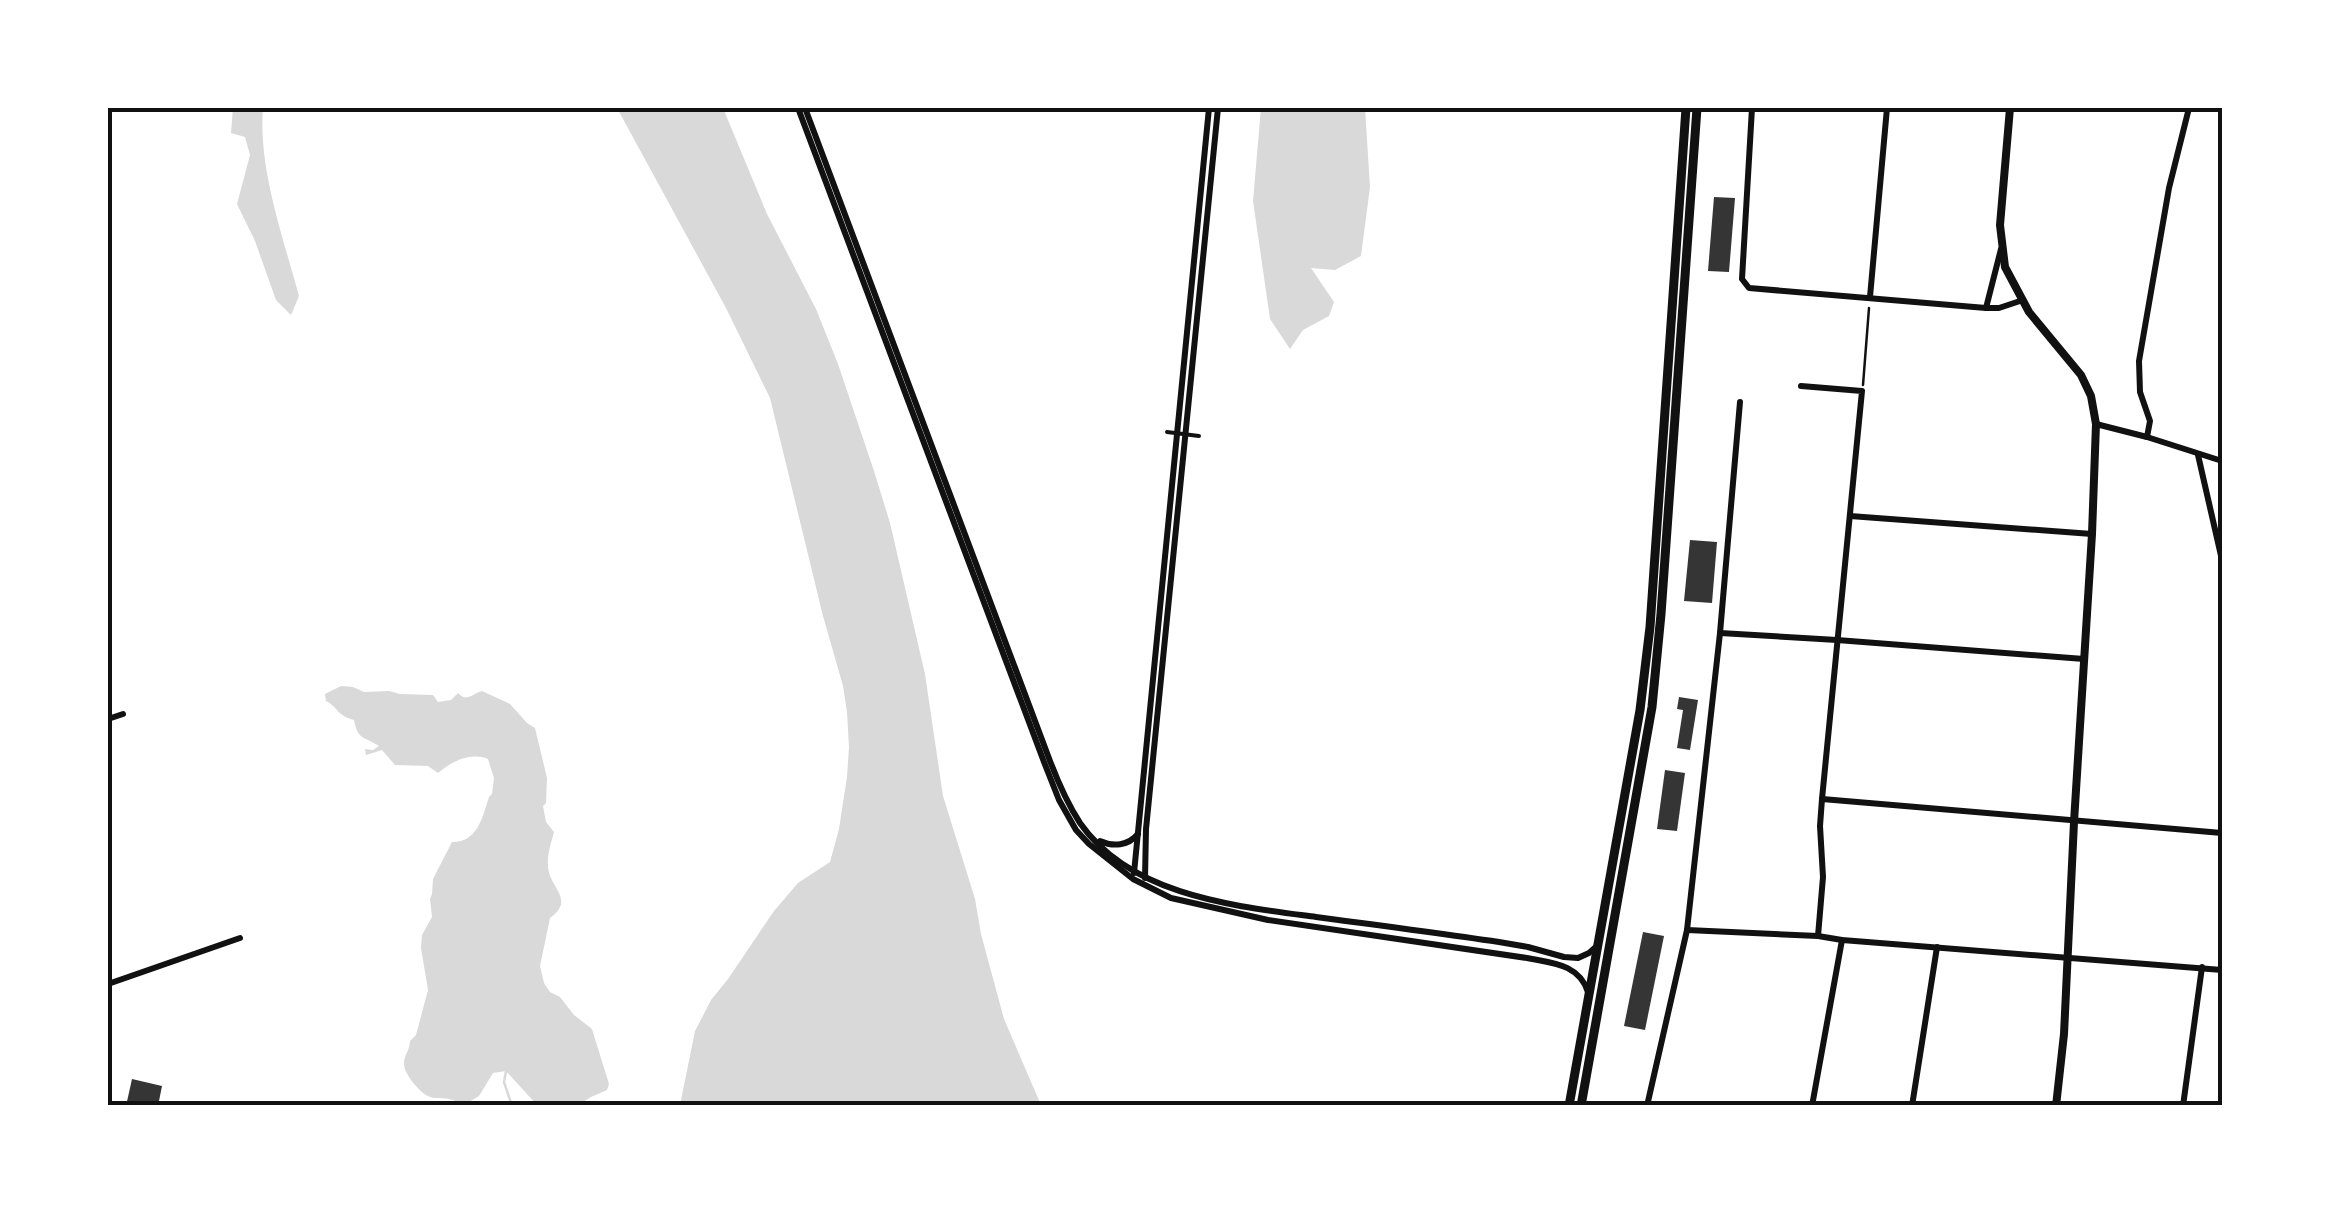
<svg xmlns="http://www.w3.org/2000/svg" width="2330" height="1213" viewBox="0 0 2330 1213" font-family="'Noto Sans',sans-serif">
<rect width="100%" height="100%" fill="#fff"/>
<!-- water -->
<g fill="#d9d9d9">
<path d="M233 108H263C258 168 283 237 299 296L291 315 276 300 255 241 237 204 250 155 245 137 231 133Z"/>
<polygon points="617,108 723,108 767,214 816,309 838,364 874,471 890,523 925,674 943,796 975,899 981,934 1004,1019 1041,1105 680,1105 695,1031 711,1000 728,979 774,911 798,883 830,862 839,829 847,777 849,747 847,712 843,686 823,616 770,398 726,308"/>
<polygon points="1261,108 1365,108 1370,187 1361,256 1335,270 1311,268 1334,302 1329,316 1303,330 1290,349 1270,319 1253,201"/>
<path d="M341 686 353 687 364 692 389 691 400 694 433 695 438 702 451 700 458 693C467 703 473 693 482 691L510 704 527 723 535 728 547 778 546 803 543 806 546 822 554 832C551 843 547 855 548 866 549 888 576 899 550 918L540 966 544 983 550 992 560 997 574 1015 592 1029 609 1084 607 1090 591 1097 578 1105H537L506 1071 493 1073 479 1096 464 1105C459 1103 455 1100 449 1099 441 1097 434 1100 426 1095 418 1090 403 1072 404 1063 404 1055 410 1050 410 1041L416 1035 428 990 421 948 422 935 432 917 430 899 432 894 433 879 452 842C478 842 482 818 489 797L492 794 494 778 488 759C471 752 452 761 438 773L428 766 395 765 382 750 366 755 365 749 373 750 379 746C363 736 358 740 354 720 336 715 339 708 326 701L325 694Z"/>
</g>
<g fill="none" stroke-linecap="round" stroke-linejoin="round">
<!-- stream -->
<polyline stroke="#d9d9d9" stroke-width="2.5" points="506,1071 504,1082 512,1106"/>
</g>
<!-- building -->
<g fill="#353535">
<polygon points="1714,197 1735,198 1729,272 1708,271"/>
<polygon points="1690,540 1717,542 1712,603 1684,601"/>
<polygon points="1679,697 1698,700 1690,750 1677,748 1683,710 1677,709"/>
<polygon points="1665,770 1685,773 1677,831 1657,829"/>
<polygon points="1643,932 1664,936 1645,1030 1624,1026"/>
<polygon points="132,1079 162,1086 158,1106 126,1106"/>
</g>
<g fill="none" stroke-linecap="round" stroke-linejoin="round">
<!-- path -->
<polyline stroke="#111" stroke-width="2.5" points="1863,385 1869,308"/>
<!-- pedestrian -->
<polyline stroke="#111" stroke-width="4" points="1167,432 1199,436"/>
<!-- minor -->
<g stroke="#111" stroke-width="6">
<path d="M798 108 1044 762 1059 800 1076 830 1089 844 1133 879 1171 898 1268 920 1527 958C1552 963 1579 964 1588 992"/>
<path d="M805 108 1050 761C1058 782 1067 803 1080 823 1131 896 1234 906 1316 917 1377 925 1438 933 1499 942L1528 947 1564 957 1578 958 1589 953 1598 945"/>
<polyline points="1752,108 1742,279 1749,288 1986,308"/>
<polyline points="2001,249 1986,308 1999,308 2023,300"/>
<polyline points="1870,297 1887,108"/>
<polyline points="1801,386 1862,391 1822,799 1820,826 1823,877 1818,936"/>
<polyline points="2096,424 2147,437 2222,461"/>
<polyline points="2147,437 2150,421 2140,392 2139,361 2169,188 2189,108"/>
<polyline points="2198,455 2222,560"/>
<polyline points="1850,516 2092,534"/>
<polyline points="1720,633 1837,640 2084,659"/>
<polyline points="108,719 123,714"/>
<polyline points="1822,799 2222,833"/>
<path d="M1100 841C1113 847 1128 846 1138 834"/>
<polyline points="1134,873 1209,108"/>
<polyline points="1145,878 1146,829 1218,108"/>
<polyline points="1687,930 1818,936 1842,940 2222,970"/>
<polyline points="108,984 240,938"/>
<polyline points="1647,1106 1687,930 1720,633 1740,402"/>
<polyline points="1812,1106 1842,940"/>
<polyline points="1912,1106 1937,947"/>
<polyline points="2183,1106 2202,967"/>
</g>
<!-- tertiary -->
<polyline stroke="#111" stroke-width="8" points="2010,108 2000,225 2005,267 2029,312 2081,375 2091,396 2096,424 2092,534 2074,822 2064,1034 2056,1106"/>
<!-- primary -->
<g stroke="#111" stroke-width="9">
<polyline points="1569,1106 1640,710 1650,627 1686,108"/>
<polyline points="1581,1106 1652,707 1661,614 1697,108"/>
</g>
</g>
<!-- border -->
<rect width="2330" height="1213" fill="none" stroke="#ffffff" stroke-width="220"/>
<rect x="110" y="110" width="2110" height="993" fill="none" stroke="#111" stroke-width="4"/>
</svg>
